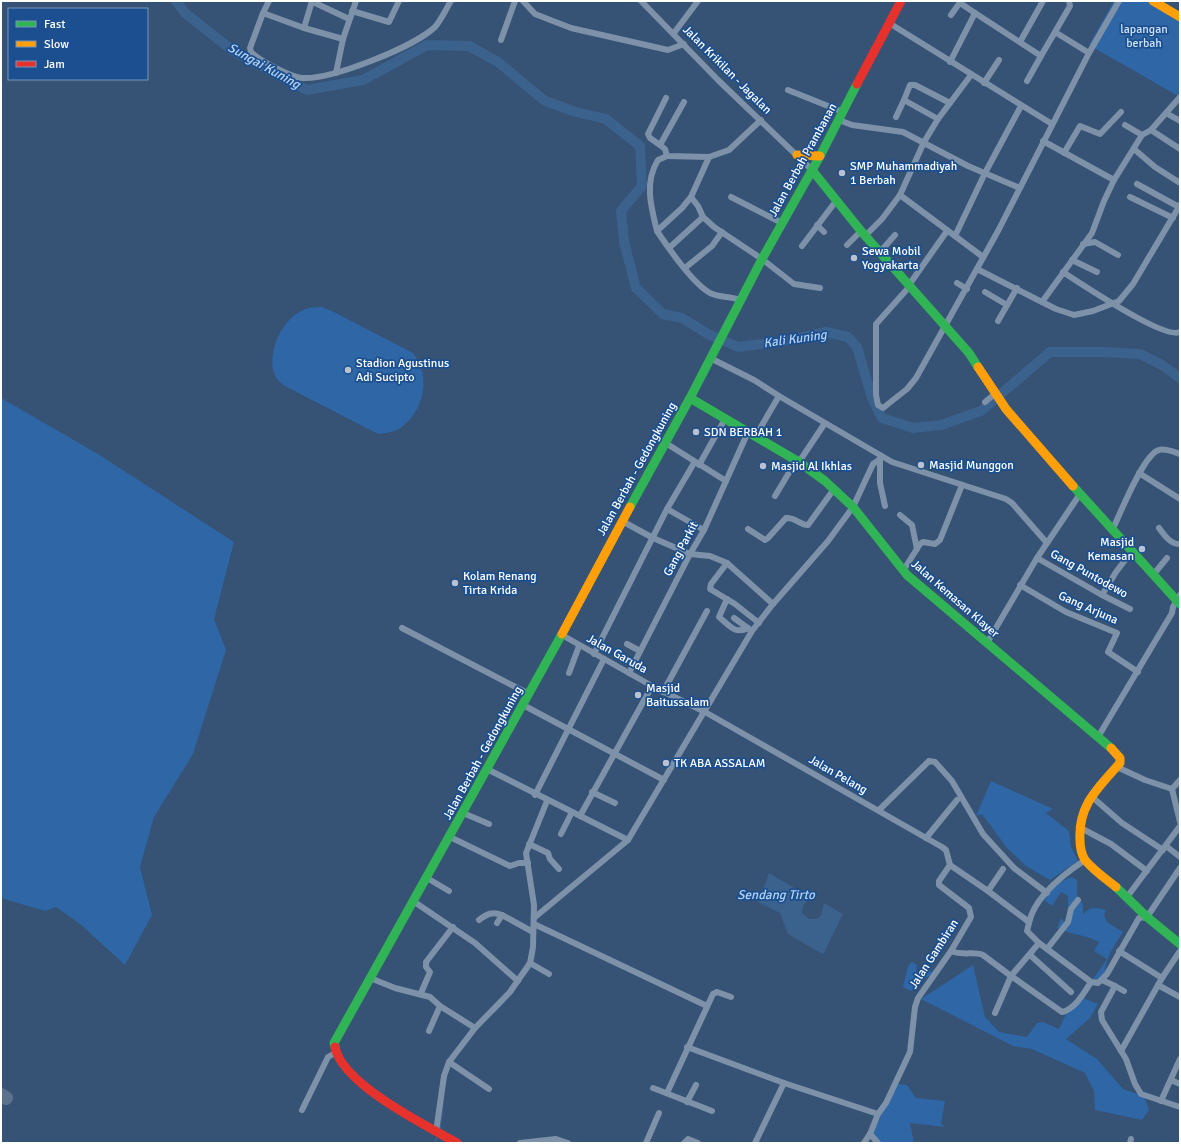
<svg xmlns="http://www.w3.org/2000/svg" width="1181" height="1144" viewBox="0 0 1181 1144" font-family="Signika,sans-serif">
<rect width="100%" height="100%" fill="#365274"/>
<!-- green -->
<g fill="#2f66a5">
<polygon points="1114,1 1154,1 1180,16 1180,97 1089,45"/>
<path d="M322 307 334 312 413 353C432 377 424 412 399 429 392 433 385 433 378 434L283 385C280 382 275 377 274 373 267 349 284 314 309 308 313 307 318 307 322 307Z"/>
<polygon points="1,398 98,454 234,542 214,619 226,650 193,754 154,817 140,867 152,915 125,965 80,924 56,907 45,911 1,898"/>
<polygon points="991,781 1053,809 1046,813 1069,831 1071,847 1078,861 1050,880 1026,866 1007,848 982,814 976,816"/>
<path d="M1071 877 1077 880V895L1083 904V914C1090 907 1097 907 1106 910L1104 915 1107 922 1123 932C1116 943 1103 961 1106 974L1102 979 1091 982 1107 959 1094 951 1099 942C1086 935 1072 935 1057 928L1061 918 1066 924 1068 920V896L1061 892 1052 906 1044 900 1053 885Z"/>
<polygon points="912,962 917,965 916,971 921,975 924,971 928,970 931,972 937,968 934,974 925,978 911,991 903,987 908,966"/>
<polygon points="973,965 985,1017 999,1032 1027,1037 1037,1023 1043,1022 1059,1029 1067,1012 1083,998 1098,1004 1090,1018 1066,1039 1097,1059 1123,1089 1144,1096 1149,1110 1142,1120 1095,1110 1094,1091 1085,1073 1032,1049 1013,1046 921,999"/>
<polygon points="895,1084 907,1085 916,1098 945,1101 941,1124 946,1127 910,1123 914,1143 878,1143 872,1135"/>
</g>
<!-- water -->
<polygon fill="#3b618d" points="769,873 813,899 807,900 803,906 802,913 809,919 817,919 821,915 824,903 843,914 824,953 822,954 788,934 780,913 758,902"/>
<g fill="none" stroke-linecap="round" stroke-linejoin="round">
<!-- stream -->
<g stroke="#3b618d" stroke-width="1.5">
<polyline points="533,963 535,952"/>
<polyline points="525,975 531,967"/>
<polyline points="495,1012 504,1002"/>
<polyline points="440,1130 444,1096"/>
<polyline points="434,1143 438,1136"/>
</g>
<!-- river -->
<polyline stroke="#3b618d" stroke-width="10" points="176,1 185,13 232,50 307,90 363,80 427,45 469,46 498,62 545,101 576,112 606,119 640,146 642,186 621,211 624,242 636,288 663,314 682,318 708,334 738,347 786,341 826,332 848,337 857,347 872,398 882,418 913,428 941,425 981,411 1050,352 1102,352 1140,354 1162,365 1180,378"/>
<!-- taxiway -->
<polyline stroke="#5a728e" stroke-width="14" points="1,1095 6,1098"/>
<!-- street -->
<g stroke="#7d92a8" stroke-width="6">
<path d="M269 1 263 13 250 48 251 52C258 60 291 77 302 78 331 80 414 47 435 27 441 20 446 9 451 1"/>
<polyline points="311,1 349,19"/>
<polyline points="523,1 535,14 571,28 668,50 684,44"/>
<polyline points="641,1 718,80 812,170"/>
<polyline points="1069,1 1070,6 1055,32 1089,53"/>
<polyline points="960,3 975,13"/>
<polyline points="352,11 389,22 399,1"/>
<polyline points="263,13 304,28 343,39"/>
<polyline points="951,15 961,1"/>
<polyline points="889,23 1052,124"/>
<polyline points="304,28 312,1"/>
<polyline points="674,33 698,1"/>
<polyline points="501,40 515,1"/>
<polyline points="1020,42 1043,1"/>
<polyline points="950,62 975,13 1041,56 1055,32"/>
<polyline points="336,73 343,39 356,1"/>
<polyline points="1027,81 1041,56"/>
<polyline points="984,83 999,60"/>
<polyline points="788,90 843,112"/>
<path d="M684 102 660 145 665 149 667 156 709 157 691 197 682 208 657 231C669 249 692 283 710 293 720 298 731 296 740 300"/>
<polyline points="1166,113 1180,121"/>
<polyline points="896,117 904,100"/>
<polyline points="938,119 904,100 910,85 915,85 950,103"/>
<polyline points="839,120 852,125 903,132 968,166 1020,188"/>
<polyline points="1125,125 1142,135"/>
<polyline points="1151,130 1180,149"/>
<polyline points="1043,141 1114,180"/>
<polyline points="660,145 650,138 648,134 666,98"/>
<polyline points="1134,149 1155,167 1180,183"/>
<polyline points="1064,153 1080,126 1100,134 1121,112"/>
<polyline points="709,157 729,150 761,120"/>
<polyline points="1137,184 1179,207"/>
<polyline points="900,195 983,257"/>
<polyline points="691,197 698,206 703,217 714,227 762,259 794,284 820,288"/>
<polyline points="731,197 782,223"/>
<polyline points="1130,197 1173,218"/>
<polyline points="817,225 824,232"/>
<path d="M657 231C651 207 644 182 658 160L667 156"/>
<polyline points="865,236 882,219 900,195 924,142 938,119 971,75"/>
<polyline points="955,236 985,173 1021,106"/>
<polyline points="1083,244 1095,242 1118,255"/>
<polyline points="847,245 861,231"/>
<polyline points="802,246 836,201"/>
<polyline points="669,248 703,217"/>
<polyline points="880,252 895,235"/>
<polyline points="1072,260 1097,272"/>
<polyline points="685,268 712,246 722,232"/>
<polyline points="977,269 1042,302 1092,233 1104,201 1114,180 1142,135 1151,130 1180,97"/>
<path d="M1063 272C1080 283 1165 340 1180 332"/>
<polyline points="957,283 967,289"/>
<polyline points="909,285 947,231"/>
<polyline points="910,286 876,324 876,395 878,405 883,408 907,389 916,378 998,231 1089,53 1119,1"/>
<polyline points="985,292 1007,305"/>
<polyline points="1042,302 1056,309 1074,315 1093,311 1119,301 1133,284 1180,205"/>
<polyline points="998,321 1017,288"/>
<polyline points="710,358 754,380 779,396 892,462 1006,499 1012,503 1047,543"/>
<polyline points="985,402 996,393"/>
<polyline points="755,437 779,396"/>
<polyline points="664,442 726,481"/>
<polyline points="880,458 880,483 885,506"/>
<polyline points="799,462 825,423"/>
<polyline points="699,465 725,419"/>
<polyline points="1139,473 1180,499"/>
<polyline points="775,496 796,461"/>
<polyline points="667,509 704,530"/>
<polyline points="900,515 912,525 917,549"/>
<polyline points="622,521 653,538 690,554 710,556 727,563 773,604"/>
<path d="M1159 528C1164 535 1171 545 1180 544"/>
<path d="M748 529 765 540 768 538 786 518C795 517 800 525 808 525L834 489"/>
<path d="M1112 531C1119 516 1144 453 1159 450 1165 448 1174 452 1180 454"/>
<polyline points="1037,558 1102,595 1130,609"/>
<polyline points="727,563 711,584 710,589 735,604 759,623"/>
<polyline points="903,571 920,544 923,542 935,544 940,540 962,485"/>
<polyline points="1153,575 1167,558"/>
<polyline points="1020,585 1066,612 1117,633 1108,652 1138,672"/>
<polyline points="1102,595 1116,572 1132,551"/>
<path d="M727 599 719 617C729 625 735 635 748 628"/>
<polyline points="734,618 749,629"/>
<polyline points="402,628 529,694"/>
<polyline points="562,635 652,686 705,712 942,847 946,850 950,865"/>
<polyline points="987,643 1037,558 1080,494"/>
<polyline points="627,644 640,651"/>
<polyline points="594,654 667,509 694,463"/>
<polyline points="569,673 579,646"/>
<polyline points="629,673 690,554 704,530 748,432"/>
<polyline points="663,692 707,611"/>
<polyline points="523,705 664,780"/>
<polyline points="1098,737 1172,613 1173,607 1180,595"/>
<polyline points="1117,767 1145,780 1172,789"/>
<polyline points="487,769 628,840"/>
<polyline points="1180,780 1172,789 1180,822"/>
<polyline points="592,792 615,803"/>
<polyline points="535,795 604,659"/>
<polyline points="1091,796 1122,823 1163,850"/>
<polyline points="879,810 929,761 935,762 952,781 983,834 1014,868 1047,893"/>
<polyline points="463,813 489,824"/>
<polyline points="580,816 652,686"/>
<polyline points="1079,827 1111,844 1147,871"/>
<polyline points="561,834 572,812"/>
<polyline points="450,837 510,866 519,863 528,863"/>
<polyline points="926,838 957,800"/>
<polyline points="529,844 548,853 550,859 559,869"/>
<polyline points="1166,846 1180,857"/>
<polyline points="950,865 988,891 1025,919 1029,923 1027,931 1039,943"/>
<polyline points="427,878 449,891"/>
<polyline points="988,891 1003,869"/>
<polyline points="1127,897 1180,826"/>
<polyline points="413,901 475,943 518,981"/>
<polyline points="534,918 628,840 752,631 773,604 828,541 853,507 873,464 879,460"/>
<path d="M479 920C487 914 492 911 502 915"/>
<polyline points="497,923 502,915 533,932"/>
<path d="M1029 923C1034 897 1064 874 1085 860"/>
<polyline points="534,924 707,1006"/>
<polyline points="1047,949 1068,922 1071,909 1078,900"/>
<path d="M951 951C964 956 973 951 983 955L1011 976 1039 943 1091 982 1098 983 1107 974 1139 918 1147 917 1180 868"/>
<polyline points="1119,951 1162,978 1180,951"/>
<polyline points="1030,955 1071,992"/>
<polyline points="530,963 549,974"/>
<polyline points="370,978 395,988 430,997 440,1006 475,1028"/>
<polyline points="1102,980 1115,986 1101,1012 1102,1020 1126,1059 1135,1084 1141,1094 1180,1107"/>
<polyline points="1158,985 1180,997"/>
<polyline points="1115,986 1124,991"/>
<polyline points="421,993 430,972 426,967 426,962 453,927"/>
<path d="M995 1013 1011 976 1062 1012C1075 1009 1084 993 1091 982"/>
<polyline points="429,1031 440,1006"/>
<polyline points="687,1047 784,1083 878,1114"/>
<polyline points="1121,1051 1162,978"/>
<polyline points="449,1062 489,1089"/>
<polyline points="1171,1080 1180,1084"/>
<polyline points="653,1088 712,1111"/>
<polyline points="667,1093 713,994 717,992 731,997"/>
<polyline points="1161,1101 1180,1059"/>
<polyline points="687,1102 696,1085"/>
<polyline points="302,1110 328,1057 335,1053"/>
<polyline points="436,1132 444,1076 449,1062 475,1028 510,992 530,963 533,947 534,905 526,853 547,801"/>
<polyline points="870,1134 878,1143"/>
<polyline points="520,1143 556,1139 568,1143"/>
<polyline points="646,1143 659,1113"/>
<polyline points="684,1143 688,1139 698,1143"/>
<polyline points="755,1143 784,1083"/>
<polyline points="864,1143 870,1134 878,1114 886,1103 910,1052 915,1007 918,998 951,951 971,917 969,908 939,885 939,881 950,865"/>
<polyline points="1130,1143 1131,1139"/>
</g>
<!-- fast -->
<g stroke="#30b455" stroke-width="9">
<polyline points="812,170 861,231 969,353 978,367"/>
<polyline points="690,398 799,462 825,481 853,507 907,575 1111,748"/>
<polyline points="1073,486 1180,604"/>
<polyline points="630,507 690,398 762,259 820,156 857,84"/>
<polyline points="1116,887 1147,917 1180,944"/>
<polyline points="335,1047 334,1043 562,634"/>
</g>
<!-- slow -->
<g stroke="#ff9f0a" stroke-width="9">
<polyline points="1153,1 1180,17"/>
<polyline points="797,155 820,156"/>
<polyline points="978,367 1006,409 1073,486"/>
<polyline points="562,634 630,507"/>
<path d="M1111 748 1120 758V763C1098 788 1078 805 1080 840 1080 846 1082 855 1085 860 1093 870 1106 879 1116 887"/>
</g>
<!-- jam -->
<g stroke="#e5322d" stroke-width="9">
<polyline points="857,84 901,1"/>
<path d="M335 1047C342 1084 425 1125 457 1143"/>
</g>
</g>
<!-- markers -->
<g fill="#b9c2ce" stroke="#1b4f8f" stroke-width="1.5">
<circle cx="842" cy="173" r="4"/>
<circle cx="854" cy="258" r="4"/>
<circle cx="348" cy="370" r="4"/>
<circle cx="696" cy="432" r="4"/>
<circle cx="921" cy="465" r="4"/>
<circle cx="763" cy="466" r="4"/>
<circle cx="1142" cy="549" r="4"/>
<circle cx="455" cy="583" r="4"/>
<circle cx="638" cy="695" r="4"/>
<circle cx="666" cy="763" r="4"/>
</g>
<g text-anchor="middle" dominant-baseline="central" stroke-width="3.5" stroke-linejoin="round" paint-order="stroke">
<!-- park labels -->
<g font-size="12" fill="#cfe3fa" stroke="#1b4f8f">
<text x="1144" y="29">lapangan<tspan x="1144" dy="14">berbah</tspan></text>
</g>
<!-- street labels -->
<g font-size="12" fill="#fff" stroke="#1b4f8f">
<text transform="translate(727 70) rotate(45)">Jalan Krikilan - Jagalan</text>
<text transform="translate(803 160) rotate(-61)">Jalan Berbah Prambanan</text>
<text transform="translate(637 469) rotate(-61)">Jalan Berbah - Gedongkuning</text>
<text transform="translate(681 549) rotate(-62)">Gang Parkit</text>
<text transform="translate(1089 574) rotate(29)">Gang Puntodewo</text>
<text transform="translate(955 599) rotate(41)">Jalan Kemasan Klayer</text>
<text transform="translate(1088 608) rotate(24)">Gang Arjuna</text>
<text transform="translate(617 654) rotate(29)">Jalan Garuda</text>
<text transform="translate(483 753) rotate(-61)">Jalan Berbah - Gedongkuning</text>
<text transform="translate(838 775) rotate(30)">Jalan Pelang</text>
<text transform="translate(934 954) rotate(-57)">Jalan Gambiran</text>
</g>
<!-- poi labels -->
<g font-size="12" fill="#fff" stroke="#1b4f8f" text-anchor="start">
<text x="850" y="166">SMP Muhammadiyah<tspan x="850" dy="14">1 Berbah</tspan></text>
<text x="862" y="251">Sewa Mobil<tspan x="862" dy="14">Yogyakarta</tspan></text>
<text x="356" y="363">Stadion Agustinus<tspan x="356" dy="14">Adi Sucipto</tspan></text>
<text x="704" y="432">SDN BERBAH 1</text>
<text x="929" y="465">Masjid Munggon</text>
<text x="771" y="466">Masjid Al Ikhlas</text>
<text x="1134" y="542" text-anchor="end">Masjid<tspan x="1134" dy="14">Kemasan</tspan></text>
<text x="463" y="576">Kolam Renang<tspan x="463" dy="14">Tirta Krida</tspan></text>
<text x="646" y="688">Masjid<tspan x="646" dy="14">Baitussalam</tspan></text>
<text x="674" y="763">TK ABA ASSALAM</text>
</g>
<!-- water labels -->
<g font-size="13" font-style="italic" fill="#b5d3f5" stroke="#1b4f8f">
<text transform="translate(264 66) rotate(29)">Sungai Kuning</text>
<text transform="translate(795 339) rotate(-8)">Kali Kuning</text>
<text x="776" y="895">Sendang Tirto</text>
</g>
</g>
<!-- border -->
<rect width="1181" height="1144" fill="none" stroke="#ffffff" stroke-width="4"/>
<!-- legend -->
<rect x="8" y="8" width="140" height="72" fill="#1b4f8f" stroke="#7695bc"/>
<rect x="16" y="21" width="20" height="6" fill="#30b455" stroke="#7695bc"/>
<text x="44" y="28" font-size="12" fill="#ffffff">Fast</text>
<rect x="16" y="41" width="20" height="6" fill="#ff9f0a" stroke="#7695bc"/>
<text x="44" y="48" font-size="12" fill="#ffffff">Slow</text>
<rect x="16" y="61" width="20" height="6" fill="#e5322d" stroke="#7695bc"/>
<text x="44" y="68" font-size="12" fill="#ffffff">Jam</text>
</svg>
